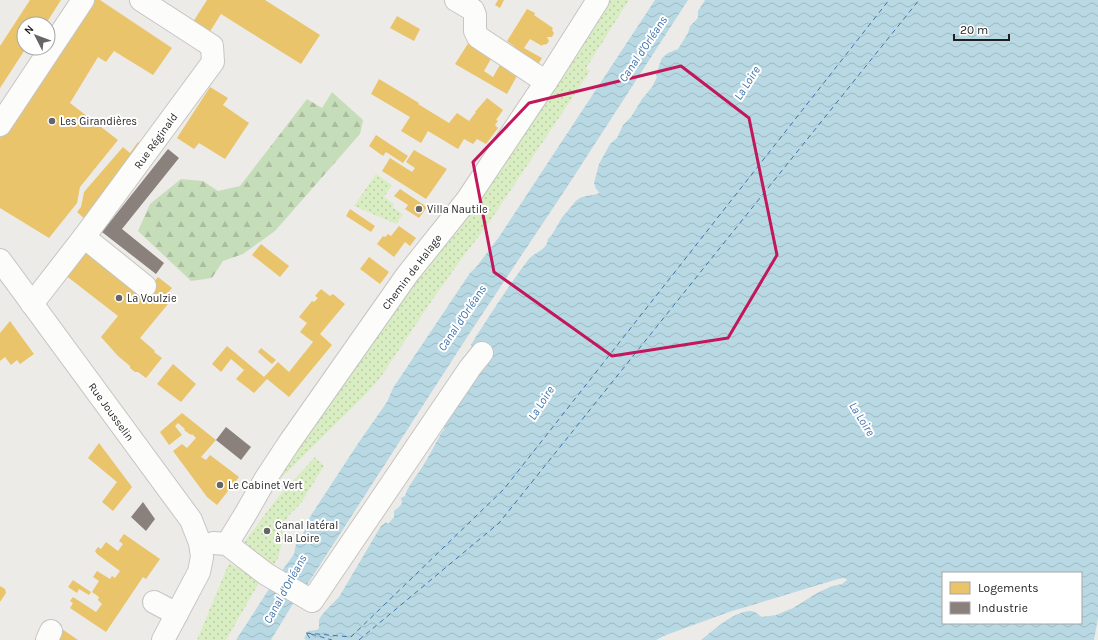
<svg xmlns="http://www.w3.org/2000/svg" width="1098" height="640" viewBox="0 0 1098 640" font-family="Karla,sans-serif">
<defs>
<pattern id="grass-dots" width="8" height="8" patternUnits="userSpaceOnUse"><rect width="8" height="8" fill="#d9edc3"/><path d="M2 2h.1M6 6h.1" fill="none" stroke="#bacba7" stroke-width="1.8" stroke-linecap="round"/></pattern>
<pattern id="forest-firs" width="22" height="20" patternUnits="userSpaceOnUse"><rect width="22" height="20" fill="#c6ddba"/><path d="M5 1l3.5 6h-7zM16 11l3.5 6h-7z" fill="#aabd9f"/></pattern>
<pattern id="water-waves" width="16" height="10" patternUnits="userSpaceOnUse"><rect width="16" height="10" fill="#b8d9e3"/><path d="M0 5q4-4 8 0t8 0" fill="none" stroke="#9ebac2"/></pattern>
</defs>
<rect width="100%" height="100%" fill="#edebe7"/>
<!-- grass -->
<g fill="url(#grass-dots)">
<polygon points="603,0 629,0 586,68 590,71 486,227 465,254 430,303 380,378 367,393 275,484 314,415"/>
<polygon points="376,174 392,185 384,197 394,204 392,207 403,214 396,224 354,206"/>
<polygon points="315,457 324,466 301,503 288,516 286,520 286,527 278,558 273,567 243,544 278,497"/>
<polygon points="229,563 260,581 226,640 197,640"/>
</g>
<!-- forest -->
<polygon fill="url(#forest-firs)" points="332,92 363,120 360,134 275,231 243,254 223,261 212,278 191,281 138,231 150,204 181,179 203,181 218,191 240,186 307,99 322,108"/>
<!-- water -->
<g fill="url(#water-waves)" fill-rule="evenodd">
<polygon points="655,0 688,0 567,187 473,328 305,588 294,602 271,640 236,640 271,586 294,554 297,539 301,537 307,526 306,523 359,442 387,402 393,388 470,273 477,266 499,237"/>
<path d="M705 0H1098V618L1094 640H701C714 630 734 611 751 611 756 611 758 615 762 617L776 615 793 608 817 593 832 586 842 584 847 580 846 579 844 578 838 579 729 612 666 635 656 640H306L304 638 308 631 317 630 319 628V620L321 616 328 608 339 597 381 526 386 522 388 524 394 517V511L400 506 402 503 401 498 405 496C408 486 415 478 421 469 427 460 432 450 437 441 440 437 440 433 444 430L445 422 474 350 472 348 471 345 475 338C492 312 509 285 528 260 534 252 547 251 548 239 554 234 558 223 563 216 569 211 574 200 582 197 588 195 593 196 599 193V192L596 189 594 183 599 164 610 144 617 138 623 125 631 117 642 99 652 87 657 77 656 75 660 63 662 58 668 53 678 49 688 33 690 26 698 18V11ZM943 573H1081V623H943Z"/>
</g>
<!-- homes -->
<g fill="#e9c46a">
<polygon points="30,0 61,0 47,22 44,21 42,24 24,24 24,48 26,48 0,88 0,46"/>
<polygon points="94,0 100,0 172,48 153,75 114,51 106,62 98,57 70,103 118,140 80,187 77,203 49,238 0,208 0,138 68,37"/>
<polygon points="207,0 265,0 320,35 301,64 221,14 209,33 193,22"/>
<polygon points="498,0 504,0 500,8 495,5"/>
<polygon points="527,9 535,13 534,15 553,28 552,30 554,33 552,37 547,37 549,41 547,44 542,45 542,46 530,39 524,48 542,58 535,69 511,53 515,47 507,41"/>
<polygon points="397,16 420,29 414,41 390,28"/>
<polygon points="469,42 492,57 484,71 493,77 501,63 518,74 507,94 455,64"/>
<polygon points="379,79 419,103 418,104 449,123 457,113 469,121 476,112 475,112 487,98 503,110 496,120 498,121 495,125 498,128 486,144 477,139 473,144 464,139 458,149 428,131 421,143 401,131 410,117 371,94"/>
<polygon points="210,87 228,98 223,105 249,123 225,159 199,143 194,149 177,138"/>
<polygon points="376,135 408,156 403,163 386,152 383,156 369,146"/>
<polygon points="138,142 145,148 86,220 77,212 81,207 84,192 123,147 130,153"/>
<polygon points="414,150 447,169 426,199 382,171 390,158 412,172 415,168 406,162"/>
<polygon points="400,189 427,207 419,218 405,209 408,205 394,196"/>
<polygon points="350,209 375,226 371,232 346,216"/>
<polygon points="399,226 416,238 410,246 405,242 394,257 377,244 383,236 385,237 388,234 391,236"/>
<polygon points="70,239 142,297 158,277 172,288 165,296 168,298 165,301 168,304 140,338 155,351 154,352 162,358 146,378 138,372 135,372 130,368 130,366 118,356 101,337 118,316 51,264"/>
<polygon points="261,244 289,266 280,277 252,255"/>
<polygon points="369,257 389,272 380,284 360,269"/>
<polygon points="321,289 330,296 333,294 345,304 320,334 332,345 289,397 267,379 254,393 236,379 244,370 231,359 221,372 212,364 227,346 264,377 278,362 289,372 313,342 300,332 307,323 299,317 312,301 314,302 318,298 315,296"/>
<polygon points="10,321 34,354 20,364 17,360 11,365 5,357 0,361 0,333"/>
<polygon points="261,348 276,360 272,364 267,360 258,352"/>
<polygon points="173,364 196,384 181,402 157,384"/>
<polygon points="182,413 216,440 201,457 206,460 210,455 239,477 217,505 207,497 173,451 182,444 187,448 196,438 192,434 191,435 184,430 185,429 178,423 175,426 182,435 169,445 160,432"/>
<polygon points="99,443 132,487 113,511 102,502 117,482 88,458"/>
<polygon points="124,534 160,559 146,579 143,577 106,632 70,608 73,603 70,601 73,597 96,612 102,604 98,600 99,597 92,592 99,581 93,577 97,571 110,579 112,576 115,578 120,571 97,554 95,551 98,547 101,549 106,542 118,551 123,544 119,541"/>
<polygon points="73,580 91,592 89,595 79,589 77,593 68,587"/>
<polygon points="0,586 5,589 6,593 0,602"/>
<polygon points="62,629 78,640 56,640"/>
</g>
<!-- industry -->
<g fill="#8a817c">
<polygon points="168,149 179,158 122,229 164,263 156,274 102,232"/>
<polygon points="226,427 251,447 241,460 216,440"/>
<polygon points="143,502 155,519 146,531 131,517"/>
</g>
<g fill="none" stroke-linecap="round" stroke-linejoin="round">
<!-- ferry -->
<g stroke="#4175ad" stroke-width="1" stroke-dasharray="5 4" stroke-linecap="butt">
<polyline points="306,633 351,637 504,489 889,0"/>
<polyline points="307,634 311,640"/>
<polyline points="311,634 332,640"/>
<polyline points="359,640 499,523 919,0"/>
</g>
<defs>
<g id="minor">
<polyline points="456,0 473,10 475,15 475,31 478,37 546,82"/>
<polyline points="0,125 83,0"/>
<polyline points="84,237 145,286"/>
<polyline points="0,260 191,520 200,543 202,557 199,572 163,640"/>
<polyline points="32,304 84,237 213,62 212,46 141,0"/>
<polyline points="213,543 227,544 266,574 312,601 470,368 482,353"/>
<polyline points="227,544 246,513 266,478 289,443 407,275 467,200 546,82 598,0"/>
<polyline points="154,602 177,614"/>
<polyline points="47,640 51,631"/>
</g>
</defs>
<!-- minor casing -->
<use href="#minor" stroke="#c6c5c3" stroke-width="24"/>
<!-- minor -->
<use href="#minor" stroke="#fcfcfb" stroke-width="22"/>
</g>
<!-- marked area -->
<path fill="none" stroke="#c2185b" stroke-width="3" stroke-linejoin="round" d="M681 66 749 118 777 255 728 338 612 356 494 272 473 162 529 103Z"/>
<!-- markers -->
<g fill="#676665" stroke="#fff" stroke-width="1.5">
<circle cx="52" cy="121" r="4"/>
<circle cx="419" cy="209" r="4"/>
<circle cx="119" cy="298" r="4"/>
<circle cx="220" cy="485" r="4"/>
<circle cx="267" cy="531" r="4"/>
</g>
<g text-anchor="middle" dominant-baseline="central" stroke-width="4" stroke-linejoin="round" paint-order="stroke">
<!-- poi labels -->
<g font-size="11" fill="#1f1f1f" stroke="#fff" text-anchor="start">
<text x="60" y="121">Les Girandières</text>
<text x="427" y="209">Villa Nautile</text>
<text x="127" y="298">La Voulzie</text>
<text x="228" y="485">Le Cabinet Vert</text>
<text x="275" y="525">Canal latéral<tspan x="275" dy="13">à la Loire</tspan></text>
</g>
<!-- street labels -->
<g font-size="11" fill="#1f1f1f" stroke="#fff">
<text transform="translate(156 141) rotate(-54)">Rue Réginald</text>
<text transform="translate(412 272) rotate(-53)">Chemin de Halage</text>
<text transform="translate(111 412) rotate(54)">Rue Jousselin</text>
</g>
<!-- water labels -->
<g font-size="12" font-style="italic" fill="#4175ad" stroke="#fff">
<text transform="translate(643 49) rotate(-56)">Canal d'Orléans</text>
<text transform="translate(747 83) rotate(-57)">La Loire</text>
<text transform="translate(462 318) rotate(-56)">Canal d'Orléans</text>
<text transform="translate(541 403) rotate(-57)">La Loire</text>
<text transform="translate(862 419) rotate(58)">La Loire</text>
<text transform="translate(285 589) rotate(-61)">Canal d'Orléans</text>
</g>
</g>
<!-- legend -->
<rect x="942" y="572" width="140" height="52" fill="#ffffff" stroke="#a5a5a5"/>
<rect x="950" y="582" width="20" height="12" fill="#e9c46a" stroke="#a5a5a5"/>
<text x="978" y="592" font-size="12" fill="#1f1f1f">Logements</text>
<rect x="950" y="602" width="20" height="12" fill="#8a817c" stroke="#a5a5a5"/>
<text x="978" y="612" font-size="12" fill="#1f1f1f">Industrie</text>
<!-- north arrow -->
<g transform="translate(36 36) rotate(312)"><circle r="19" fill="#ffffff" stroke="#a5a5a5"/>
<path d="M0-3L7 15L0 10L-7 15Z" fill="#676665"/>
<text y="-6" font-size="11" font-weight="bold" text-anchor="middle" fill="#1f1f1f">N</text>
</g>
<!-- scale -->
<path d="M954 34v6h55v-6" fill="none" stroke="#1f1f1f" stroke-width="2"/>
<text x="960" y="34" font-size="12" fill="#1f1f1f" stroke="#ffffff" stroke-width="3" paint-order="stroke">20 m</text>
</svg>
